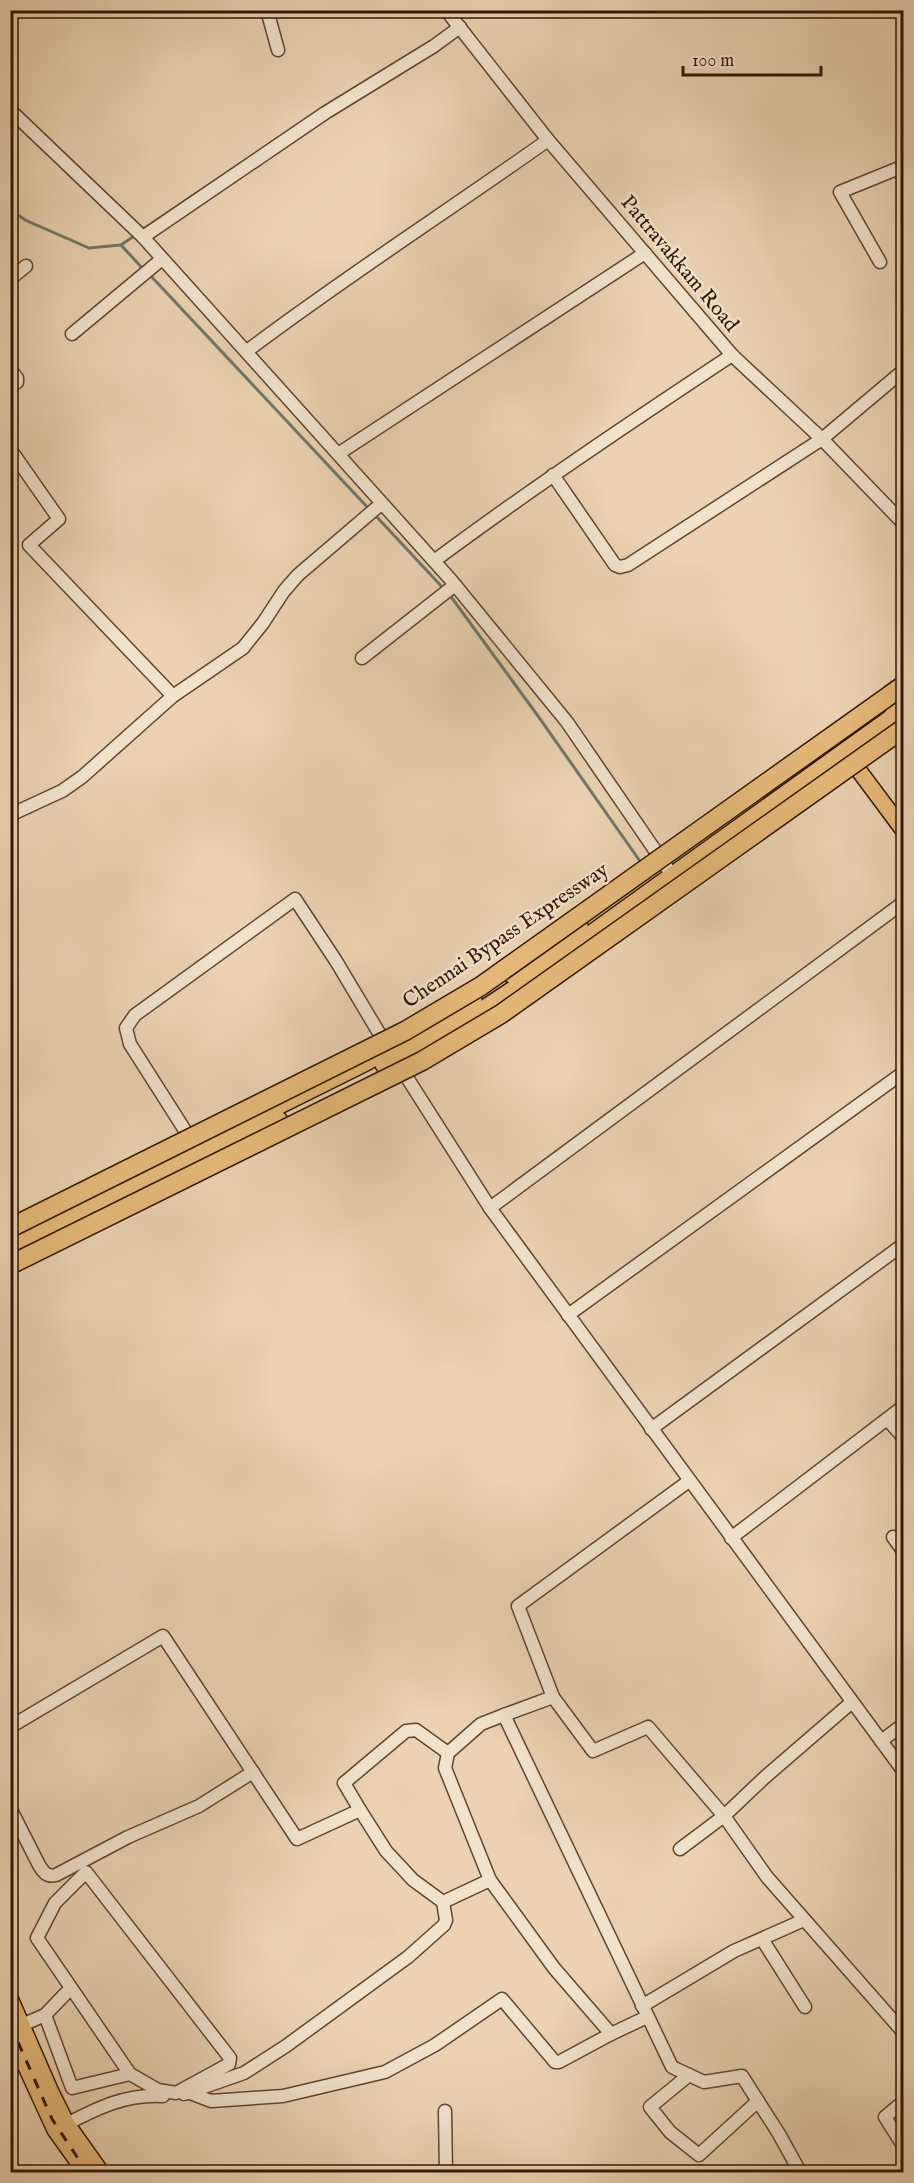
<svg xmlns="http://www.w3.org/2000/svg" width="914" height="2183" viewBox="0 0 914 2183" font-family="'IM FELL English',serif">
<rect width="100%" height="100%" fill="#ead2b2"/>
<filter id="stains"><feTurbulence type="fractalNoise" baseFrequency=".00333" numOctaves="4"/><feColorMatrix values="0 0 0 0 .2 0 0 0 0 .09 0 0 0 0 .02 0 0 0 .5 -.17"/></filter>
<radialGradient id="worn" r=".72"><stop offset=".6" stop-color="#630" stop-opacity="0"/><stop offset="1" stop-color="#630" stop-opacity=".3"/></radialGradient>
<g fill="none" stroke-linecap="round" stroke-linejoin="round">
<!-- stream -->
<g stroke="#707765" stroke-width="3">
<polyline points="10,209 25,220 89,248 121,245 137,234"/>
<polyline points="142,230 250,157"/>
<polyline points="121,245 144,270"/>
<polyline points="149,274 370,510"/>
<polyline points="375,515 444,589"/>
<polyline points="449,594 538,716 642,864"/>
<polyline points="885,687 904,674"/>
</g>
<defs>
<g id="minor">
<polyline points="267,10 278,50"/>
<polyline points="446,10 548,140 732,355 822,439 904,524"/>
<polyline points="10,110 143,237 451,580 567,722 672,875"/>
<polyline points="143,237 325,113 434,46 460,27"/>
<polyline points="880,262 840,192 904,166"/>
<polyline points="10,279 26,266"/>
<polyline points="72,334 162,259"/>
<path d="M247 351C345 277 448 211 548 140"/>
<polyline points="10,369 17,378 17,382 10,387"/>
<polyline points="10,449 59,519 29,545 173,696"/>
<polyline points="338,454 645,253"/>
<polyline points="553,475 615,565 620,567 628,565 822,439 904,370"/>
<path d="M434 561C531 489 631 422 732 355"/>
<polyline points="362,658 455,585"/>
<polyline points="10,815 62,791 82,777 173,696 243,648 263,623 284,591 298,575 381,504"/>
<polyline points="399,1065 490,1208 904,1772"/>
<polyline points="193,1143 130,1044 126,1028 135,1015 295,899 336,961 388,1048"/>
<polyline points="490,1208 904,902"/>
<polyline points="568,1315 904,1072"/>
<polyline points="887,1419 904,1438"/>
<polyline points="651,1429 904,1244"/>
<polyline points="689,1481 518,1606 553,1697 593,1751 648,1727 724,1816 767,1877 904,2033"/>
<polyline points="893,1537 904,1552"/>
<polyline points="731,1538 904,1406"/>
<polyline points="553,1697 504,1715 672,2067 704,2082 742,2076 779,2134 800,2172"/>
<polyline points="504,1715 481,1724 448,1753 445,1768 490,1880 554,1968 611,2034 647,2017"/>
<polyline points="10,1727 163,1636 297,1839 360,1810 344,1783 406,1731 416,1730 448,1753"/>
<polyline points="881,1741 904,1724"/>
<path d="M10 1808 39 1865C44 1873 47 1877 56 1875L128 1837 199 1806 253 1772"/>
<polyline points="360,1810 386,1851 413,1880 443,1902"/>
<polyline points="680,1849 724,1816 764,1778 852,1702"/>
<polygon points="86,1872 230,2058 229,2064 176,2093 158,2090 130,2074 37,1938 55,1903"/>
<polyline points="762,1939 805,2007"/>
<polyline points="642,2006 734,1951 804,1920"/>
<polyline points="45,2015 72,2088 130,2074"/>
<polyline points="22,2025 45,2015 70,1989"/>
<polyline points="689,2075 650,2107 670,2132 699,2155 758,2101"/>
<polyline points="190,2093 211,2101 283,2096 385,2072 435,2045 502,1999 555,2062 559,2062 611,2034"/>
<polyline points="184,2094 244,2073 286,2046 408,1957 444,1925 446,1920 443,1902 490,1880"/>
<polyline points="904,2101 885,2117 904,2147"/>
<polyline points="445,2111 446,2172"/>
<path d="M59 2128C94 2110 122 2094 163 2096"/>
</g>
<g id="major">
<polyline points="848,756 904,831"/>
<polyline points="511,975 580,926"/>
<polyline points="383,1065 472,1016 520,984 894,715 904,718"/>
<polyline points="10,1240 366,1063 474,1000"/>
<polyline points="10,1254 279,1119"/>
<polyline points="10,1998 51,2092 67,2124 101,2172"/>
<polyline points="10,2032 55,2130 85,2172"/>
</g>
<polyline id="highway" points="894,715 904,709"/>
</defs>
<!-- minor casing -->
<use href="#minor" stroke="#60452d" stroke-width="15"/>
<!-- major casing -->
<use href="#major" stroke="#321601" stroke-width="18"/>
<!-- highway casing -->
<use href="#highway" stroke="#321601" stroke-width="21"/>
<!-- minor -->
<use href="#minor" stroke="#f1e2cd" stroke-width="12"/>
<!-- major -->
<use href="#major" stroke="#e5b979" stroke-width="15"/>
<!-- highway -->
<use href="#highway" stroke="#e5b979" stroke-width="18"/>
<!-- rail -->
<polyline stroke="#321601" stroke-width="3" stroke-dasharray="10 10" stroke-linecap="butt" points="10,2024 52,2119 87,2172"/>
<defs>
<g id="highway-bridge">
<polyline points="10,1228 405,1031 481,986 904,685"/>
<polyline points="10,1265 422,1061 501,1014 904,728"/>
</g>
</defs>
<!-- highway-bridge casing -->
<use href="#highway-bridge" stroke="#321601" stroke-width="21" stroke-linecap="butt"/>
<!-- highway-bridge -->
<use href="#highway-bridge" stroke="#e5b979" stroke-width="18"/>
</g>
<g text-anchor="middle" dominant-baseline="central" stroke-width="5" stroke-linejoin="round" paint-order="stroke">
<!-- street labels -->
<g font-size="21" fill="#321601" stroke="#f1e2cd">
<text transform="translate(679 264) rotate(50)">Pattravakkam Road</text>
<text transform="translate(506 936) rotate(-34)">Chennai Bypass Expressway</text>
</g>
</g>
<!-- margin -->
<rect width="914" height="2183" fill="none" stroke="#ead2b2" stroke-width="36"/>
<rect x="12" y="12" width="890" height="2159" fill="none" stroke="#321601" stroke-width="3"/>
<rect x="18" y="18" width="878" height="2147" fill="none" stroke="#321601" stroke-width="1.5"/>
<!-- scale -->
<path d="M683 66v9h138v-9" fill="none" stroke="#321601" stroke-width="3"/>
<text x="692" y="66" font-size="18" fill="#321601" stroke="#f1e2cd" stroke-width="4.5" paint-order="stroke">100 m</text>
<rect width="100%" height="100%" filter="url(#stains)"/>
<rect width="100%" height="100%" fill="url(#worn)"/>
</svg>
